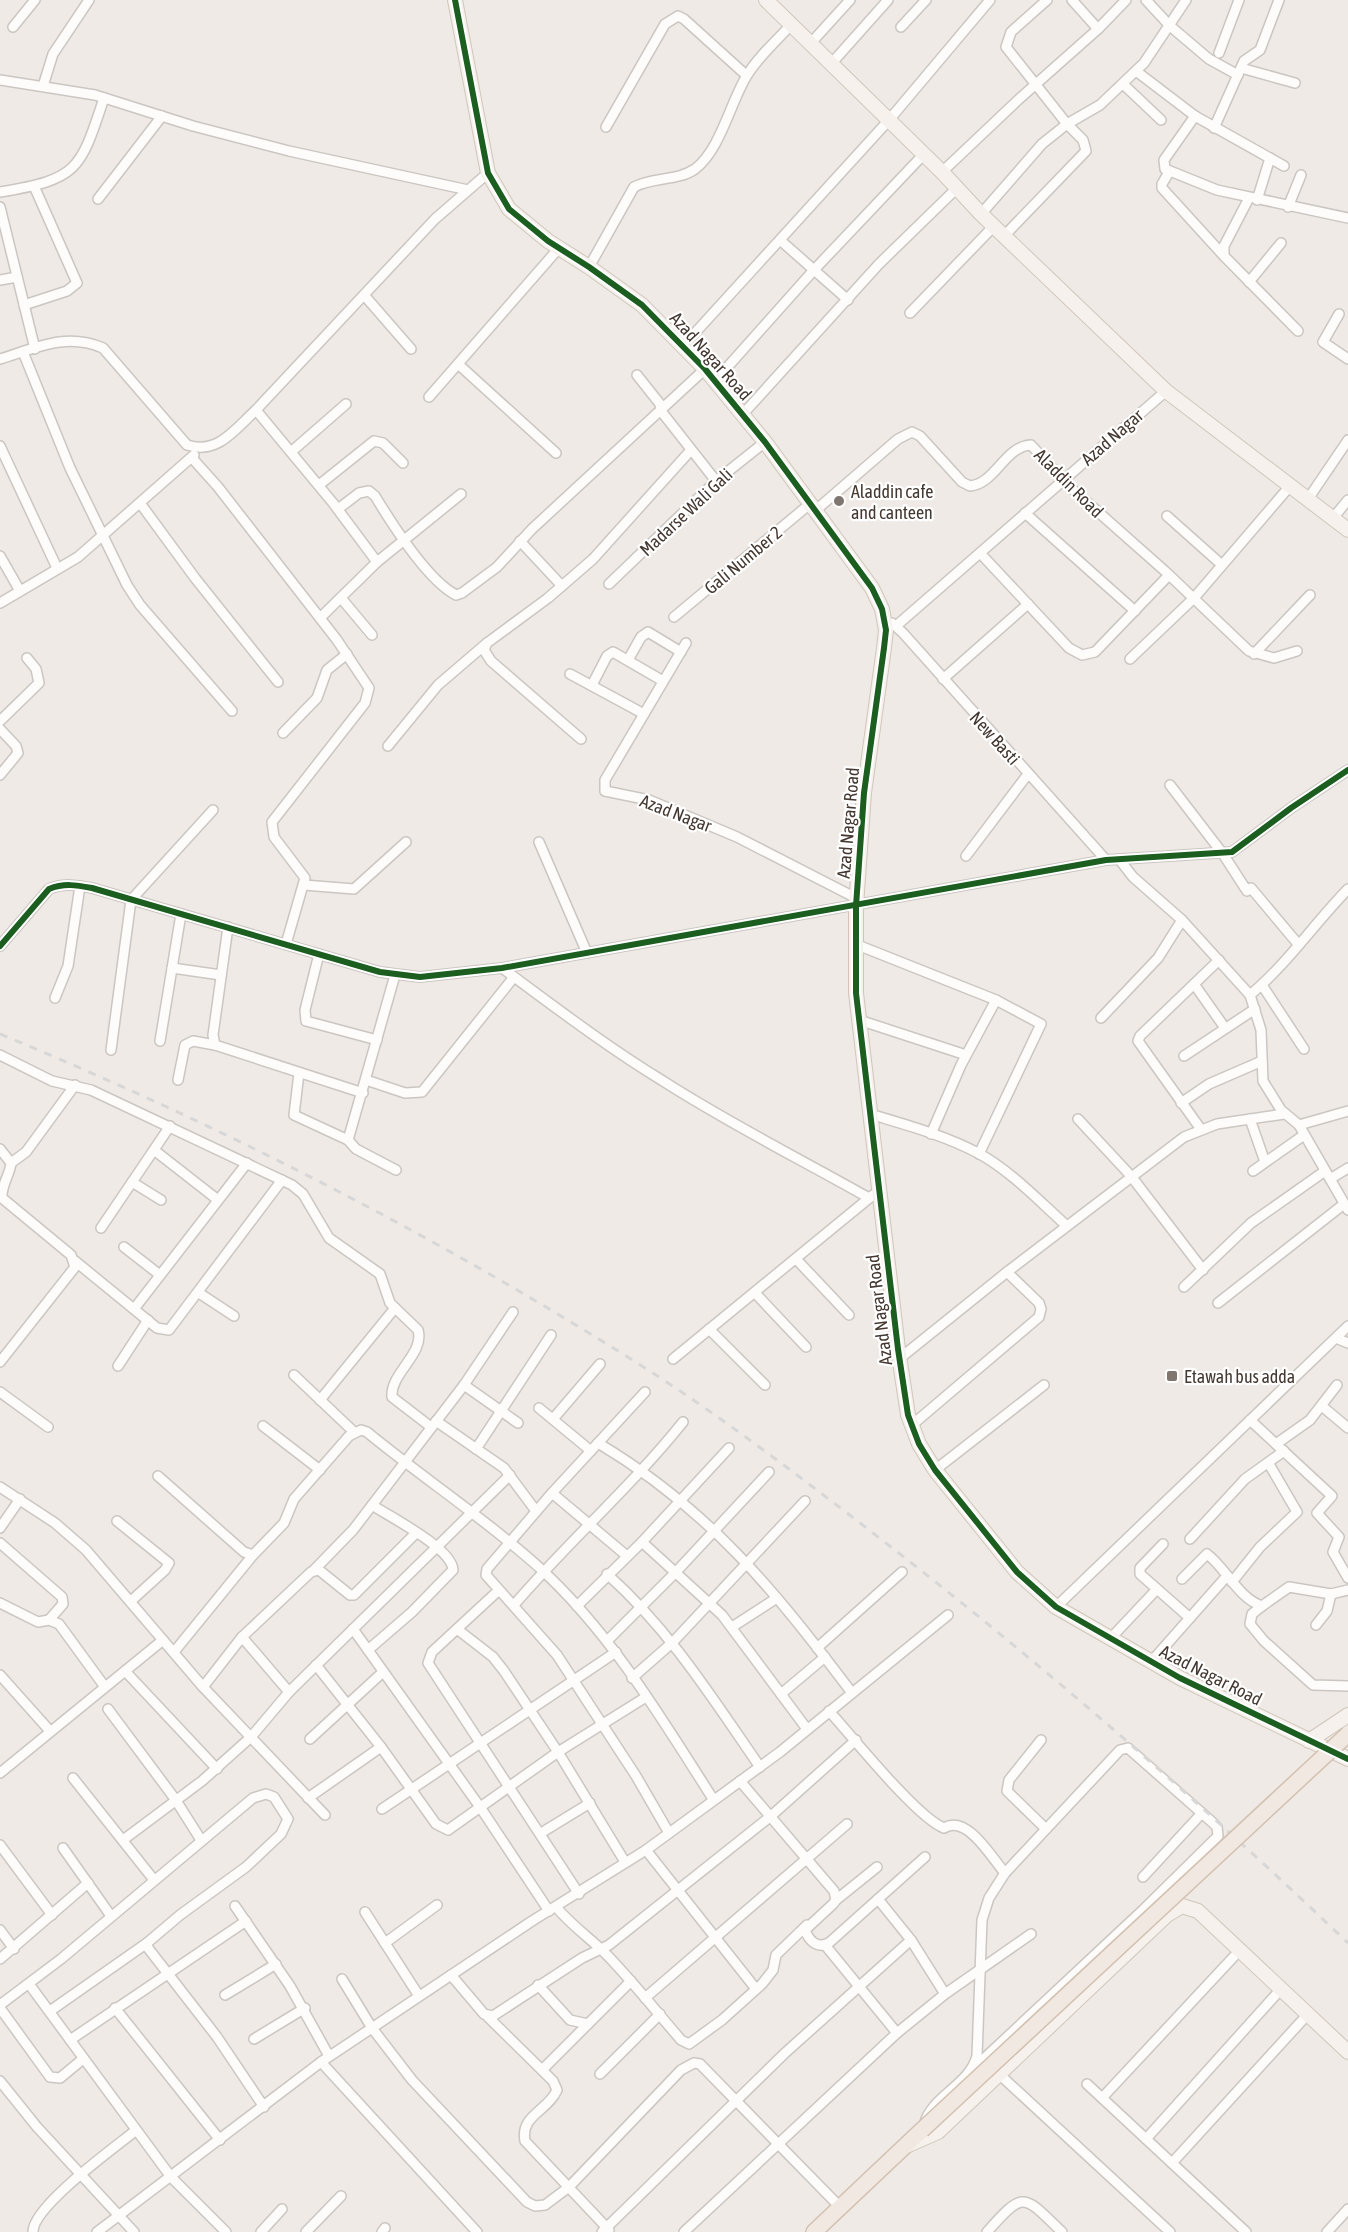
<svg xmlns="http://www.w3.org/2000/svg" width="1348" height="2232" viewBox="0 0 1348 2232" font-family="'Asap Condensed',sans-serif">
<rect width="100%" height="100%" fill="#efeae5"/>
<g fill="none" stroke-linecap="round" stroke-linejoin="round">
<defs>
<g id="street">
<polyline points="1072,0 1098,29"/>
<polyline points="1146,0 1170,26 1209,59 1238,75"/>
<polyline points="13,27 35,0"/>
<polyline points="901,27 926,0"/>
<polyline points="810,44 850,0"/>
<polyline points="1219,53 1239,0"/>
<polyline points="831,64 888,0"/>
<polyline points="1241,68 1295,83"/>
<polyline points="1136,71 1195,116 1284,166"/>
<polyline points="0,80 95,95 193,126 289,151 468,190"/>
<polyline points="1123,84 1161,120"/>
<polyline points="43,86 53,54 89,0"/>
<polyline points="1195,116 1164,160 1165,169 1217,190 1348,218"/>
<polyline points="606,127 665,24 678,16 684,19 746,75"/>
<polyline points="1214,128 1244,61 1260,50 1279,0"/>
<polyline points="942,172 1018,100 1098,29 1126,0"/>
<polyline points="1169,172 1162,184 1162,188 1224,256"/>
<path d="M0 192C78 179 80 171 104 98"/>
<polyline points="1249,198 1224,246 1224,256 1298,331"/>
<polyline points="98,199 162,116"/>
<polyline points="1257,200 1270,158"/>
<polyline points="0,207 35,349"/>
<polyline points="1288,207 1301,175"/>
<polyline points="981,214 1042,144 1067,124 1100,105 1144,63 1186,0"/>
<polyline points="1004,236 1086,151 1083,140 1067,124 1006,47 1011,32 1047,0"/>
<polyline points="780,240 848,300"/>
<path d="M589 267 634 187C652 177 678 181 695 169 720 150 730 104 746 77 757 58 776 41 791 25"/>
<polyline points="0,280 17,277"/>
<polyline points="1249,282 1281,243"/>
<polyline points="364,295 411,349"/>
<polyline points="24,305 67,291 77,283 34,186"/>
<polyline points="910,313 994,226"/>
<polyline points="1339,314 1323,342 1348,359"/>
<polyline points="684,345 889,120 990,0"/>
<polyline points="23,352 70,468 127,585 140,605 232,711"/>
<path d="M0 359C36 348 66 332 103 348L187 445C218 455 235 429 256 410L435 219 488 173"/>
<polyline points="458,364 556,453"/>
<polyline points="637,375 660,404 661,411 716,481"/>
<polyline points="715,381 813,271 923,155"/>
<polyline points="429,397 559,248"/>
<polyline points="256,410 333,503 377,562"/>
<polyline points="743,414 879,264 957,188"/>
<polyline points="0,446 57,568"/>
<polyline points="291,452 346,404"/>
<polyline points="192,458 218,487 337,640 369,688 365,703 272,822 274,837 305,878 286,944"/>
<polyline points="319,485 374,441 383,443 403,463"/>
<polyline points="1308,499 1348,440"/>
<polyline points="140,503 195,578 278,682"/>
<path d="M338 509 359 493 369 491 375 496C392 524 427 580 456 595L462 593 497 567 532 529 705 369"/>
<path d="M816 510 898 439 912 432 920 436 962 482 970 486C995 484 1005 446 1031 445L1070 487 1166 572 1249 651 1274 658 1297 651"/>
<polyline points="1025,513 1135,611"/>
<polyline points="1167,516 1222,565"/>
<polyline points="1333,518 1348,500"/>
<polyline points="520,541 562,586"/>
<polyline points="980,553 1069,648 1082,655 1095,652 1169,575"/>
<polyline points="0,556 20,591"/>
<polyline points="609,584 716,481 765,442"/>
<polyline points="341,598 372,635"/>
<polyline points="0,603 78,557 194,455"/>
<polyline points="674,617 811,503"/>
<polyline points="320,618 377,562 461,494"/>
<polyline points="892,623 903,633 1106,860"/>
<polyline points="896,626 1166,391"/>
<polyline points="686,643 605,780 605,791 649,800 737,837 856,898"/>
<polyline points="1254,654 1310,595"/>
<polyline points="1130,659 1194,598 1290,486"/>
<polyline points="628,660 641,637 648,632 681,652"/>
<polyline points="570,674 644,714"/>
<polyline points="943,679 1028,604"/>
<polyline points="592,685 607,656 613,652 663,681"/>
<polyline points="0,721 39,683 36,669 27,658"/>
<polyline points="0,729 16,746 18,753 0,775"/>
<polyline points="283,733 317,698 327,670 347,654"/>
<polyline points="581,739 491,661 484,650 487,643 548,598 593,559 691,450"/>
<polyline points="388,746 438,685 487,643"/>
<polyline points="1170,785 1223,854 1247,891"/>
<polyline points="539,842 587,953"/>
<polyline points="966,856 1028,774"/>
<polyline points="1119,859 1133,877 1182,920 1250,995 1261,1030 1263,1081 1281,1110 1299,1125 1348,1210"/>
<polyline points="304,885 354,889 406,842"/>
<polyline points="1251,888 1298,944"/>
<polyline points="228,927 213,1035 215,1045 363,1093"/>
<polyline points="855,944 996,1000 1041,1024 979,1154"/>
<path d="M0 946 49 889C64 883 76 885 92 888L380 972 420 977 502 968 1106 860 1232 852 1291 808 1348 770"/>
<polyline points="319,954 305,1010 306,1021 377,1040"/>
<polyline points="172,968 221,975"/>
<path d="M502 968C555 1007 607 1047 663 1081 730 1124 800 1159 869 1198"/>
<polyline points="395,975 348,1140 356,1149 396,1170"/>
<polyline points="1194,984 1225,1028"/>
<polyline points="1262,985 1304,1049"/>
<path d="M1250 995C1287 964 1314 924 1348 889"/>
<polyline points="55,998 68,966 80,886"/>
<polyline points="1101,1018 1158,958 1182,920"/>
<polyline points="859,1020 966,1055"/>
<polyline points="160,1041 181,914"/>
<polyline points="111,1050 131,900 213,810"/>
<path d="M0 1055 52 1081 91 1090 292 1185 303 1194 329 1238 380 1274 390 1303 418 1330C425 1354 390 1373 392 1397L431 1427"/>
<polyline points="1184,1056 1255,1009"/>
<polyline points="299,1073 294,1115 348,1140"/>
<polyline points="178,1080 185,1045 193,1041 215,1045"/>
<polyline points="366,1080 405,1093 422,1092 514,977"/>
<polyline points="1181,1103 1209,1084 1262,1061"/>
<path d="M870 1114C906 1125 944 1135 978 1153 1011 1171 1039 1201 1067 1226"/>
<polyline points="1078,1119 1131,1176 1203,1270"/>
<polyline points="1250,1119 1265,1162"/>
<polyline points="1299,1125 1348,1111"/>
<polyline points="1200,1128 1138,1041 1140,1036 1219,960"/>
<polyline points="931,1134 961,1065 996,1000"/>
<path d="M0 1149 11 1163C10 1175 1 1185 2 1198L71 1255 75 1267 0 1362"/>
<polyline points="154,1150 218,1200"/>
<polyline points="11,1163 26,1152 75,1085"/>
<polyline points="1253,1171 1304,1135"/>
<polyline points="1330,1179 1348,1168"/>
<polyline points="132,1182 161,1200"/>
<polyline points="101,1228 170,1126"/>
<polyline points="124,1247 160,1275"/>
<polyline points="796,1259 849,1315"/>
<polyline points="75,1261 157,1328 169,1330 282,1180"/>
<polyline points="1184,1287 1251,1223 1325,1171"/>
<polyline points="199,1293 234,1316"/>
<polyline points="755,1293 806,1347"/>
<polyline points="1218,1303 1344,1204"/>
<polyline points="134,1309 247,1163"/>
<polyline points="709,1329 765,1385"/>
<polyline points="1336,1338 1348,1343"/>
<polyline points="673,1359 873,1195"/>
<polyline points="899,1359 1007,1272 1184,1137 1217,1124 1284,1114"/>
<polyline points="118,1366 148,1320"/>
<polyline points="294,1375 354,1432"/>
<polyline points="464,1385 518,1423"/>
<polyline points="0,1392 48,1427"/>
<polyline points="645,1392 552,1493 487,1569 486,1575 557,1655 636,1776 669,1833"/>
<polyline points="320,1400 395,1308"/>
<polyline points="1323,1407 1348,1428"/>
<polyline points="539,1408 591,1451"/>
<polyline points="553,1419 600,1364"/>
<polyline points="1250,1420 1332,1496 1317,1513 1339,1537 1333,1552 1348,1578"/>
<polyline points="436,1421 504,1468 536,1511"/>
<polyline points="912,1425 1039,1317 1041,1309 1039,1303 1007,1272"/>
<polyline points="263,1426 320,1470"/>
<path d="M598 1443C710 1510 774 1590 852 1693"/>
<polyline points="1276,1444 1310,1420 1337,1385"/>
<polyline points="476,1449 551,1335"/>
<polyline points="935,1470 1044,1385"/>
<path d="M158 1476 244 1552 253 1555 284 1523 294 1499 349 1436 361 1430 367 1432C424 1479 487 1520 542 1570 612 1635 662 1719 713 1799"/>
<polyline points="0,1487 55,1523 86,1550 203,1687 325,1815"/>
<polyline points="552,1493 627,1556"/>
<polyline points="117,1521 169,1563 165,1570 131,1601"/>
<polyline points="0,1528 20,1499"/>
<polyline points="1190,1539 1245,1479 1284,1451"/>
<polyline points="642,1542 722,1615 807,1729"/>
<polyline points="0,1543 62,1597 63,1604 49,1620"/>
<polyline points="1163,1544 1140,1568 1140,1574 1190,1618"/>
<polyline points="314,1570 353,1530 464,1385 513,1312"/>
<path d="M607 1574C669 1629 713 1699 760 1767"/>
<path d="M1182 1579 1207 1554C1226 1568 1238 1598 1262 1606L1289 1587 1331 1594 1348 1590"/>
<polyline points="1232,1582 1260,1547 1297,1512 1269,1464"/>
<polyline points="499,1590 432,1652 428,1663 579,1894"/>
<polyline points="0,1603 38,1622 49,1620 59,1624 105,1687"/>
<path d="M514 1605C568 1542 631 1487 683 1422"/>
<polyline points="577,1606 642,1542 729,1448"/>
<polyline points="1262,1606 1252,1614 1250,1624 1264,1641 1313,1685 1348,1686"/>
<polyline points="1056,1607 1348,1326"/>
<polyline points="1316,1625 1327,1611 1331,1594"/>
<polyline points="732,1627 777,1598"/>
<polyline points="353,1629 480,1807 549,1911"/>
<polyline points="457,1629 493,1657 504,1671 558,1752 625,1862"/>
<polyline points="242,1637 289,1692"/>
<polyline points="1110,1639 1157,1589"/>
<polyline points="607,1641 675,1573 769,1472"/>
<polyline points="817,1648 902,1572"/>
<path d="M368 1650 412 1612 453 1570C452 1548 390 1517 372 1505"/>
<polyline points="174,1652 253,1555"/>
<polyline points="1151,1662 1226,1577"/>
<polyline points="316,1665 381,1747 436,1824 448,1830 558,1752 646,1697"/>
<polyline points="125,1671 217,1769"/>
<polyline points="0,1675 50,1731"/>
<polyline points="632,1678 673,1642 805,1501"/>
<polyline points="203,1687 242,1637 311,1572 319,1570 350,1595 354,1595 416,1533"/>
<polyline points="781,1694 825,1657"/>
<polyline points="108,1709 175,1799 201,1840"/>
<path d="M829 1711C852 1736 917 1818 944 1828 967 1814 991 1857 1005 1873"/>
<polyline points="310,1739 383,1672"/>
<polyline points="1041,1740 1009,1780 1007,1791 1046,1829"/>
<polyline points="0,1773 163,1640"/>
<polyline points="73,1778 154,1880"/>
<path d="M740 1781 834 1891 836 1900 833 1904 805 1930C809 1941 818 1950 830 1942L925 1857"/>
<polyline points="308,1798 381,1747"/>
<polyline points="382,1809 616,1652"/>
<polyline points="541,1833 590,1803"/>
<polyline points="123,1840 202,1781 251,1737 289,1692 510,1475"/>
<polyline points="0,1845 52,1915"/>
<polyline points="63,1848 111,1916"/>
<polyline points="646,1850 756,1989"/>
<polyline points="1143,1877 1202,1813"/>
<polyline points="878,1899 911,1940 945,1994"/>
<polyline points="836,1900 877,1867"/>
<polyline points="235,1906 290,1986 329,2056"/>
<path d="M556 1907C572 1926 590 1938 607 1955 633 1982 656 2011 681 2040L689 2044 722 2020 762 1984 773 1970 776 1955 807 1925"/>
<polyline points="365,1912 419,1996"/>
<polyline points="0,1930 14,1949"/>
<polyline points="385,1943 437,1905"/>
<polyline points="825,1945 897,2033"/>
<polyline points="0,1959 88,1883"/>
<polyline points="451,1975 484,2014 493,2016 582,1958 609,1945 771,1816 856,1740"/>
<polyline points="342,1979 372,2028 412,2080 527,2202 535,2206 545,2205 569,2187 681,2070 694,2063 700,2064 840,2207"/>
<polyline points="29,1984 171,2177 226,2232"/>
<polyline points="538,1985 570,2020 588,2024"/>
<polyline points="225,1995 276,1964"/>
<polyline points="645,1998 847,1824"/>
<polyline points="0,2005 61,1959 253,1798 266,1794 274,1797 288,1819 281,1834 246,1867 180,1915 147,1943 148,1948 217,2037 264,2107"/>
<polyline points="0,2008 50,2077 60,2078 83,2059"/>
<polyline points="115,2008 220,2140"/>
<polyline points="50,2011 147,1943"/>
<path d="M488 2017 553 2081 557 2090C548 2111 520 2115 525 2141L609 2230"/>
<polyline points="254,2039 305,2008"/>
<polyline points="70,2040 246,1921"/>
<polyline points="321,2062 477,2232"/>
<polyline points="542,2070 631,1981"/>
<polyline points="600,2074 660,2014"/>
<polyline points="999,2074 1170,2232"/>
<polyline points="0,2081 37,2127 134,2232"/>
<polyline points="1087,2084 1246,2232"/>
<polyline points="1102,2098 1240,1950"/>
<path d="M924 2125C932 2095 969 2086 977 2056L982 1920 989 1898 1005 1873 1120 1750 1128 1748 1212 1822 1217 1827 1218 1836 1143 1910 974 2068"/>
<polyline points="1146,2139 1281,1989"/>
<polyline points="1172,2163 1308,2014"/>
<path d="M33 2232C32 2207 114 2148 135 2131"/>
<polyline points="97,2232 321,2062 532,1921 646,1850 780,1752 948,1615"/>
<polyline points="261,2232 282,2209"/>
<polyline points="306,2232 341,2196"/>
<polyline points="382,2232 385,2228"/>
<polyline points="602,2232 785,2053 911,1940"/>
<polyline points="684,2232 897,2033 945,1994 1031,1934"/>
<path d="M987 2232C1025 2189 1023 2195 1062 2232"/>
<polyline points="1327,2232 1348,2209"/>
</g>
<g id="secondary">
<polyline points="455,0 488,173 509,209 548,241 589,267 642,305 705,369 765,442 872,588 882,609 886,630 884,648 864,793 856,906 856,993 898,1349 908,1415 919,1444 935,1470 1017,1572 1056,1607 1180,1678 1348,1759"/>
<polyline points="766,0 942,172 981,214 1166,391 1348,530"/>
<polyline points="1309,1741 1348,1715"/>
<polyline points="906,2146 938,2132 1167,1915 1182,1906 1198,1911 1348,2052"/>
</g>
<polyline id="primary" points="814,2232 922,2130"/>
</defs>
<!-- street casing -->
<use href="#street" stroke="#cbc6c1" stroke-width="12"/>
<!-- secondary casing -->
<use href="#secondary" stroke="#d0c6bc" stroke-width="16"/>
<!-- primary casing -->
<use href="#primary" stroke="#d3c1b0" stroke-width="18"/>
<!-- street -->
<use href="#street" stroke="#fdfcfb" stroke-width="9"/>
<!-- secondary -->
<use href="#secondary" stroke="#f6f1ec" stroke-width="14"/>
<!-- primary -->
<use href="#primary" stroke="#f0e8e1" stroke-width="15"/>
<!-- rail -->
<path stroke="#d8d7d7" stroke-width="3" stroke-dasharray="8 8" stroke-linecap="butt" d="M0 1034C228 1128 448 1242 656 1375 734 1426 808 1483 882 1540 1045 1666 1199 1801 1348 1943"/>
<defs>
<polyline id="primary-bridge" points="922,2130 1348,1734"/>
</defs>
<!-- primary-bridge casing -->
<use href="#primary-bridge" stroke="#d3c1b0" stroke-width="18" stroke-linecap="butt"/>
<!-- primary-bridge -->
<use href="#primary-bridge" stroke="#f0e8e1" stroke-width="15"/>
<defs>
<g id="cycleway">
<polyline points="455,0 488,173 509,209 548,241 589,267 642,305 705,369 765,442 872,588 882,609 886,630 884,648 864,793 856,906 856,993 898,1349 908,1415 919,1444 935,1470 1017,1572 1056,1607 1180,1678 1348,1759"/>
<path d="M0 946 49 889C64 883 76 885 92 888L380 972 420 977 502 968 1106 860 1232 852 1291 808 1348 770"/>
</g>
</defs>
<!-- cycleway casing -->
<use href="#cycleway" stroke="#fff" stroke-width="10"/>
<!-- cycleway -->
<use href="#cycleway" stroke="#1b5e20" stroke-width="6"/>
</g>
<!-- markers -->
<g fill="#807670" stroke="#fff" stroke-width="2">
<circle cx="839" cy="501" r="6"/>
<rect x="1166" y="1370" width="12" height="12" rx="3"/>
</g>
<g text-anchor="middle" dominant-baseline="central" stroke-width="4.5" stroke-linejoin="round" paint-order="stroke">
<!-- street labels -->
<g font-size="18" fill="#443831" stroke="#fff">
<text transform="translate(711 356) rotate(48)">Azad Nagar Road</text>
<text transform="translate(1112 437) rotate(-41)">Azad Nagar</text>
<text transform="translate(1069 483) rotate(45)">Aladdin Road</text>
<text transform="translate(686 512) rotate(-43)">Madarse Wali Gali</text>
<text transform="translate(743 560) rotate(-40)">Gali Number 2</text>
<text transform="translate(995 738) rotate(48)">New Basti</text>
<text transform="translate(676 813) rotate(21)">Azad Nagar</text>
<text transform="translate(848 823) rotate(-85)">Azad Nagar Road</text>
<text transform="translate(879 1310) rotate(-97)">Azad Nagar Road</text>
<text transform="translate(1211 1675) rotate(27)">Azad Nagar Road</text>
</g>
<!-- poi labels -->
<g font-size="18" fill="#443831" stroke="#fff" text-anchor="start">
<text x="851" y="491">Aladdin cafe<tspan x="851" dy="21">and canteen</tspan></text>
<text x="1184" y="1376">Etawah bus adda</text>
</g>
</g>
</svg>
